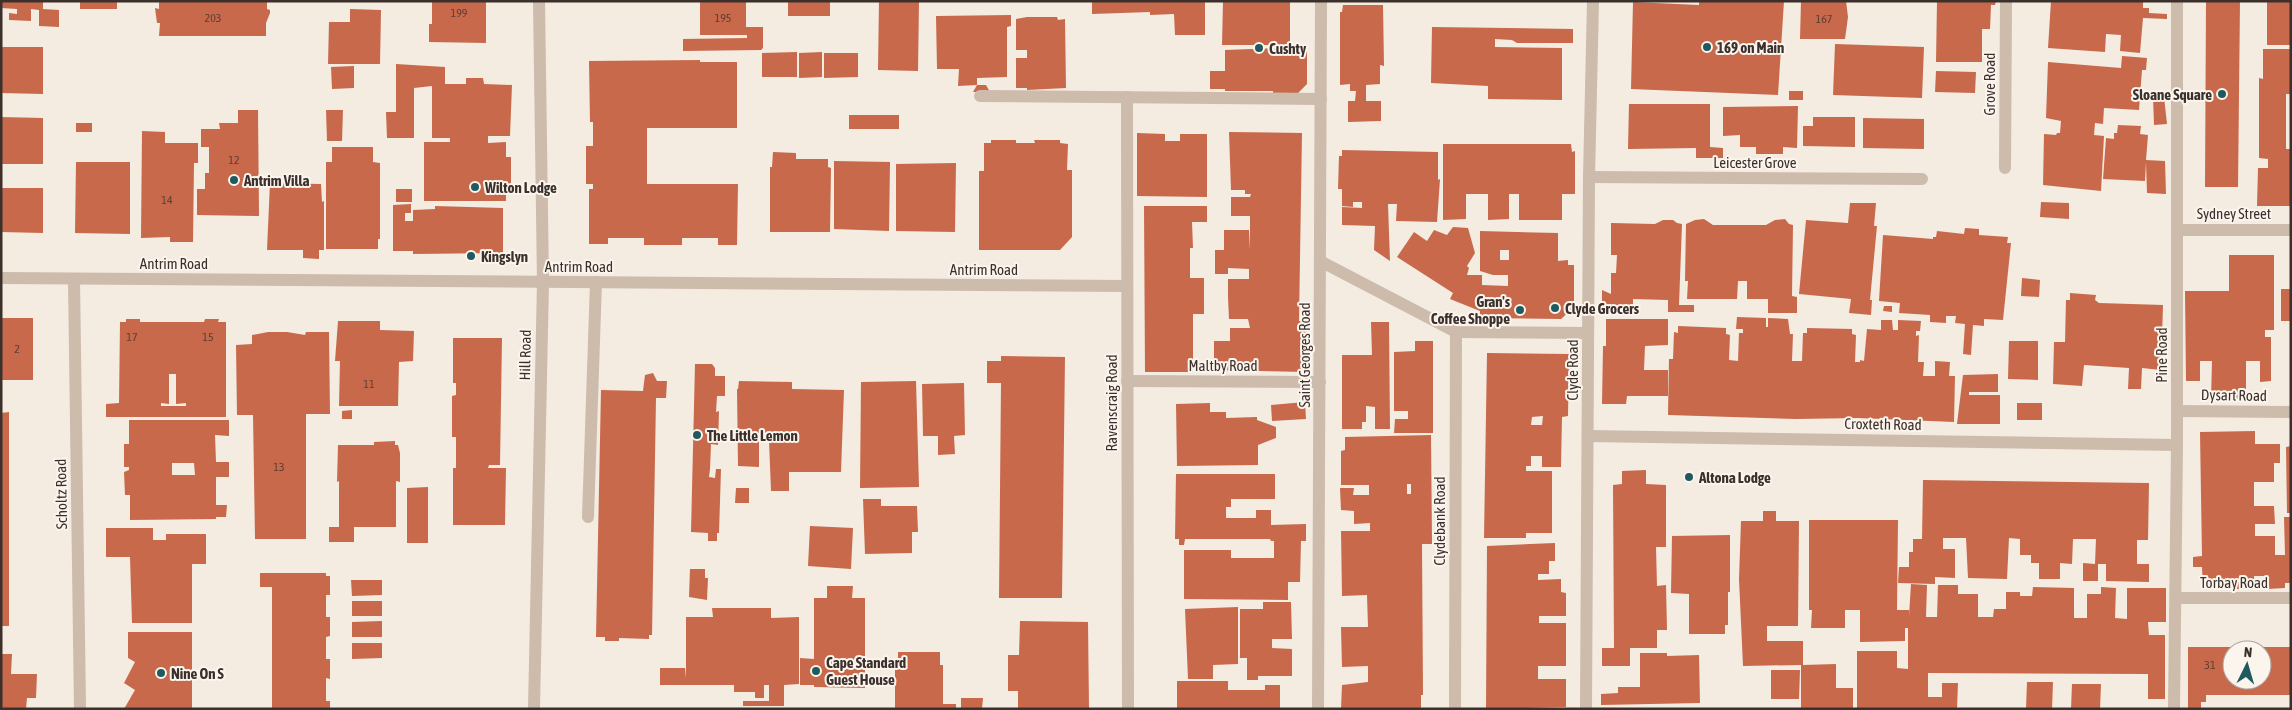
<svg xmlns="http://www.w3.org/2000/svg" width="2292" height="710" viewBox="0 0 2292 710" font-family="'Asap Condensed',sans-serif">
<rect width="100%" height="100%" fill="#f4ebe1"/>
<!-- building -->
<g fill="#c8694b" fill-rule="evenodd">
<polygon points="1,1 43,1 43,9 59,10 59,27 39,26 39,10 31,9 31,21 9,20 9,13 17,14 17,9 1,8"/>
<rect x="80" y="1" width="37" height="8"/>
<polygon points="159,1 267,1 267,9 270,10 270,13 266,23 266,36 159,36 160,23 157,23 155,8 159,9"/>
<polygon points="432,1 486,1 486,43 429,42 429,24 432,24"/>
<polygon points="700,1 746,1 746,27 763,27 763,48 761,50 683,51 683,39 747,38 747,35 700,35"/>
<rect x="788" y="1" width="42" height="15"/>
<polygon points="879,1 919,1 918,71 878,70"/>
<polygon points="1092,1 1205,1 1205,35 1175,35 1174,14 1150,15 1150,12 1092,14"/>
<polygon points="1223,1 1290,1 1290,45 1222,45"/>
<polygon points="1699,1 1784,1 1778,95 1631,89 1633,2 1699,5"/>
<polygon points="1801,1 1846,1 1848,17 1845,39 1800,39"/>
<polygon points="1937,1 1996,1 1995,5 1991,5 1990,29 1982,29 1982,62 1936,62"/>
<polygon points="2051,1 2143,1 2143,8 2149,8 2149,13 2167,14 2167,19 2143,18 2140,53 2120,51 2121,35 2106,34 2105,52 2048,48"/>
<polygon points="2206,1 2240,1 2238,187 2205,187"/>
<rect x="2267" y="1" width="24" height="44"/>
<polygon points="1343,5 1383,5 1384,66 1380,65 1380,84 1366,85 1366,101 1381,101 1381,121 1348,122 1348,101 1355,101 1356,91 1350,91 1350,84 1340,85 1340,12 1342,12"/>
<polygon points="350,9 381,10 380,64 328,64 329,22 350,22"/>
<polygon points="1011,15 1011,26 1007,27 1007,77 977,78 977,85 958,86 959,69 937,69 936,16"/>
<polygon points="1027,17 1057,17 1058,20 1065,19 1066,88 1027,90 1027,88 1016,88 1016,58 1027,58 1027,50 1016,50 1016,19"/>
<polygon points="1432,27 1573,29 1573,43 1517,43 1512,40 1495,39 1495,47 1562,48 1562,100 1488,99 1488,86 1431,83"/>
<polygon points="1835,44 1924,47 1922,98 1833,95"/>
<polygon points="1,47 43,47 43,94 1,93"/>
<polygon points="1307,47 1307,84 1295,96 1273,96 1273,91 1225,91 1225,89 1210,89 1210,71 1225,71 1225,50"/>
<polygon points="2263,49 2291,49 2291,94 2286,94 2286,149 2291,149 2291,206 2257,206 2258,168 2268,168 2268,159 2259,158 2259,78 2263,79"/>
<polygon points="797,52 797,77 762,77 762,53"/>
<polygon points="822,52 822,77 799,78 799,53"/>
<polygon points="824,53 858,53 858,77 824,78"/>
<polygon points="2122,56 2147,58 2146,70 2142,70 2139,110 2104,108 2103,124 2095,123 2094,135 2104,136 2101,191 2043,185 2044,134 2056,135 2057,133 2060,133 2061,121 2046,118 2048,62 2121,68"/>
<polygon points="700,60 700,62 737,62 737,128 647,128 647,184 738,184 737,245 718,245 718,238 682,238 682,245 644,245 644,238 608,238 608,244 589,244 589,189 593,189 593,184 586,184 586,146 593,146 593,122 590,122 589,61"/>
<polygon points="396,64 445,67 445,84 466,84 466,78 483,78 484,84 512,85 510,136 488,136 488,143 506,142 506,157 511,157 511,188 506,188 506,201 424,201 424,142 450,142 450,138 432,138 432,86 414,88 414,138 387,138 386,112 396,112"/>
<polygon points="354,66 354,88 332,89 331,67"/>
<polygon points="1936,71 1976,72 1975,93 1935,92"/>
<polygon points="977,85 986,85 990,92 973,92"/>
<rect x="1789" y="91" width="14" height="9"/>
<polygon points="2153,97 2164,97 2167,124 2154,125"/>
<polygon points="1629,104 1710,104 1710,147 1723,148 1723,158 1696,158 1696,148 1628,149"/>
<polygon points="1798,106 1797,148 1783,147 1783,154 1756,154 1756,147 1740,147 1740,135 1723,136 1723,107"/>
<polygon points="238,110 258,110 259,216 197,215 197,189 205,189 205,173 209,173 209,147 201,147 201,129 220,129 219,123 238,123"/>
<polygon points="326,110 343,110 342,141 327,141"/>
<rect x="849" y="115" width="50" height="14"/>
<polygon points="1,117 43,118 43,164 1,164"/>
<polygon points="1813,117 1855,117 1855,147 1803,146 1803,126 1813,126"/>
<polygon points="1863,118 1924,119 1924,149 1863,148"/>
<rect x="76" y="123" width="16" height="9"/>
<polygon points="2118,125 2141,126 2140,134 2148,135 2146,160 2165,161 2166,194 2147,193 2146,162 2145,181 2103,179 2106,138 2114,139 2114,133 2117,133"/>
<polygon points="142,131 165,132 165,143 198,143 198,163 194,163 193,242 170,242 170,237 141,238"/>
<polygon points="1229,132 1302,133 1299,321 1307,322 1306,372 1214,370 1214,341 1230,341 1230,328 1250,328 1248,319 1229,319 1228,297 1228,279 1249,279 1249,269 1228,268 1228,274 1215,274 1215,250 1224,250 1224,230 1249,230 1250,250 1250,216 1231,216 1231,197 1250,197 1251,194 1245,194 1245,190 1231,190"/>
<polygon points="1137,133 1165,134 1165,141 1180,141 1180,134 1207,134 1207,197 1137,196"/>
<polygon points="991,140 1016,140 1016,143 1035,143 1034,140 1060,140 1060,143 1068,144 1067,170 1072,170 1072,237 1060,250 979,250 979,171 984,171 984,143 991,143"/>
<polygon points="1443,144 1571,144 1572,152 1575,151 1575,194 1562,194 1562,220 1519,220 1519,194 1509,194 1509,219 1488,220 1488,194 1466,194 1466,219 1443,220"/>
<polygon points="332,147 373,147 373,162 380,163 380,239 378,239 378,249 326,249 326,162 332,162"/>
<polygon points="1342,150 1438,152 1438,180 1440,179 1437,222 1396,221 1397,204 1388,204 1390,261 1374,250 1375,226 1342,225 1342,207 1362,208 1362,202 1353,202 1353,207 1342,206 1342,189 1338,189 1339,156 1342,156"/>
<polygon points="773,152 796,153 796,159 828,159 828,167 831,168 830,232 770,232 770,167 772,167"/>
<polygon points="834,161 890,162 889,231 834,229"/>
<polygon points="76,162 130,162 130,234 75,233"/>
<polygon points="956,163 955,232 896,231 896,164"/>
<polygon points="270,183 321,184 322,202 324,201 324,250 319,250 319,259 303,258 303,250 267,250"/>
<polygon points="1,188 43,188 43,233 1,232"/>
<rect x="396" y="189" width="16" height="13"/>
<polygon points="2041,202 2069,203 2069,219 2040,217"/>
<polygon points="1850,203 1876,203 1874,226 1877,226 1870,300 1872,300 1871,315 1849,313 1851,299 1799,294 1806,220 1848,223"/>
<polygon points="411,204 411,213 405,213 405,221 413,221 413,210 435,209 435,206 503,208 503,253 413,254 413,251 393,251 393,205"/>
<polygon points="1144,206 1207,206 1207,222 1192,222 1193,248 1190,248 1190,278 1204,278 1204,314 1193,314 1193,372 1145,372"/>
<polygon points="1704,219 1713,225 1766,225 1775,220 1785,219 1789,224 1793,225 1792,296 1797,297 1797,313 1768,313 1768,299 1747,299 1747,281 1738,281 1737,299 1687,299 1688,281 1685,281 1686,224 1695,220"/>
<polygon points="1663,220 1673,220 1677,223 1682,224 1679,305 1694,305 1694,312 1668,312 1668,300 1633,299 1633,312 1602,311 1602,290 1611,294 1611,273 1616,273 1617,255 1611,255 1611,223 1655,224"/>
<path d="M1453 227 1468 228 1475 253 1467 266 1469 268 1467 275H1482V285L1508 286V275H1493L1480 271V231L1558 233V261L1568 260V265H1574V307L1561 319 1480 318V311L1450 299 1453 293 1397 257 1414 232 1427 241 1434 230 1447 235ZM1500 250H1509V260H1500Z"/>
<polygon points="1965,228 1979,229 1979,235 2008,237 2007,243 2011,243 2003,320 1984,319 1984,326 1973,325 1971,355 1963,354 1965,324 1955,323 1956,316 1946,316 1946,323 1930,322 1930,315 1899,313 1900,303 1879,301 1883,235 1933,239 1933,237 1936,237 1937,231 1964,234"/>
<polygon points="2229,255 2274,255 2274,330 2265,330 2265,337 2271,337 2271,381 2260,382 2260,361 2246,361 2246,399 2211,399 2212,361 2200,361 2200,381 2186,381 2185,291 2229,291"/>
<polygon points="2022,278 2040,280 2039,297 2021,296"/>
<rect x="2281" y="289" width="10" height="32"/>
<polygon points="2070,293 2096,295 2095,300 2099,303 2163,305 2161,370 2142,368 2141,389 2128,389 2129,368 2084,365 2082,386 2053,384 2054,342 2065,342 2066,300 2070,300"/>
<polygon points="1884,306 1892,306 1892,312 1883,311"/>
<polygon points="1737,317 1766,318 1766,327 1768,327 1768,318 1788,319 1790,334 1793,334 1792,361 1802,361 1803,333 1807,333 1807,328 1852,329 1852,334 1856,335 1855,362 1860,362 1860,360 1864,361 1867,329 1881,330 1881,320 1892,320 1893,330 1898,330 1898,320 1921,321 1920,331 1916,331 1916,336 1919,335 1918,362 1924,362 1923,376 1935,376 1935,361 1950,362 1949,376 1955,376 1954,422 1858,418 1796,419 1668,415 1669,359 1673,359 1674,332 1678,333 1678,326 1726,328 1726,334 1730,335 1729,360 1738,361 1739,333 1743,333 1743,329 1736,329"/>
<rect x="1" y="318" width="32" height="62"/>
<path d="M126 319H140V322H204L205 319H219L218 322H226V417H106V404L119 403 120 322H126ZM169 374H176V404L186 403V406H161V403L169 404Z"/>
<polygon points="1606,319 1668,319 1668,345 1645,346 1644,370 1668,370 1668,396 1627,396 1626,404 1602,404 1603,346 1606,346"/>
<polygon points="338,321 380,321 380,330 414,331 413,361 399,362 398,406 339,406 340,361 335,361"/>
<polygon points="1371,322 1389,322 1390,429 1375,429 1375,407 1366,406 1366,422 1362,422 1362,429 1342,429 1342,355 1372,355"/>
<polygon points="268,332 287,332 305,335 306,332 329,332 330,414 306,414 306,539 255,539 253,415 237,415 236,345 252,344 252,335"/>
<polygon points="453,338 502,338 500,465 489,465 488,468 506,468 505,525 453,525 453,468 456,468 456,437 452,437 452,396 456,395 456,383 453,383"/>
<polygon points="1415,341 1433,341 1433,433 1394,433 1395,419 1408,419 1408,411 1394,411 1394,352 1415,351"/>
<polygon points="2009,341 2038,341 2038,380 2008,379"/>
<path d="M1487 353 1569 354 1568 416 1562 417 1561 467H1542V456H1531V466H1526V471H1552V533H1526V538H1484ZM1543 416 1542 425H1531L1532 417Z"/>
<polygon points="1001,356 1065,357 1062,598 999,598 1001,383 987,383 987,361 1001,361"/>
<polygon points="695,364 712,364 715,368 715,376 725,376 725,396 717,396 716,412 719,411 718,445 711,444 710,469 709,477 715,478 716,469 721,469 719,533 717,533 717,541 708,541 708,533 691,532"/>
<polygon points="653,373 657,381 667,381 666,398 656,398 652,635 649,635 649,639 619,638 619,641 605,641 605,637 596,637 601,390 643,391 645,375"/>
<polygon points="1998,374 1998,392 1969,392 1969,395 2000,395 2000,424 1957,424 1963,375"/>
<polygon points="739,381 792,382 792,389 844,390 841,472 789,472 789,491 771,491 769,440 759,440 759,467 738,466 737,389 738,389"/>
<polygon points="916,381 919,487 860,488 861,382"/>
<polygon points="964,383 965,435 954,436 955,454 938,455 938,436 923,436 922,384"/>
<polygon points="1305,402 1306,419 1272,421 1271,405"/>
<polygon points="1210,403 1210,412 1226,412 1226,418 1257,417 1257,420 1276,427 1276,438 1258,445 1258,465 1177,466 1176,404"/>
<rect x="2017" y="403" width="25" height="17"/>
<polygon points="352,410 352,419 342,419 342,411"/>
<polygon points="9,412 9,626 1,626 1,413"/>
<path d="M129 420H229V436L215 435 216 462H229V477H216V505H227L226 517H216V519L130 520V495H125L124 472 129 470V467H124V444H129ZM172 463H194L195 475H172Z"/>
<polygon points="2255,431 2255,444 2280,444 2280,463 2274,463 2274,482 2254,482 2254,506 2274,506 2275,524 2255,524 2255,536 2275,536 2275,555 2285,555 2284,517 2291,517 2291,583 2285,583 2285,588 2267,589 2267,576 2254,576 2254,589 2211,589 2211,587 2203,587 2202,567 2193,567 2193,557 2202,556 2200,432"/>
<path d="M1431 435 1432 544H1422L1423 695H1421V709H1341L1342 685 1368 682V666L1342 667 1341 627H1368L1367 595 1342 596 1341 531H1370V523L1354 524V511L1341 510 1340 488H1354L1353 495H1369V485H1341V451L1345 450V437ZM1407 484H1411V494H1407Z"/>
<polygon points="395,441 395,445 398,445 400,453 400,482 396,481 396,527 354,527 354,542 329,542 329,527 339,527 339,481 337,482 338,445 374,445 374,442"/>
<polygon points="2291,446 2291,513 2287,513 2286,447"/>
<polygon points="1646,470 1646,484 1666,485 1666,547 1656,547 1657,586 1666,585 1667,630 1657,630 1657,648 1630,648 1630,666 1602,666 1602,648 1614,648 1613,485 1622,484 1622,471"/>
<polygon points="1176,474 1275,474 1275,499 1231,499 1231,507 1226,507 1226,518 1256,518 1256,510 1271,510 1271,525 1306,524 1306,541 1301,541 1300,582 1288,582 1288,600 1184,599 1184,550 1231,550 1231,558 1274,558 1274,541 1271,541 1270,539 1185,539 1184,545 1179,545 1179,539 1175,539"/>
<polygon points="1923,480 2149,483 2148,540 2137,540 2137,564 2149,564 2149,582 2106,581 2106,564 2098,564 2098,581 2083,581 2083,563 2095,564 2096,539 2073,539 2072,564 2060,563 2060,579 2039,579 2039,563 2031,563 2031,555 2020,555 2020,539 2009,538 2007,579 1968,578 1966,538 1943,538 1943,549 1955,549 1955,578 1935,577 1935,584 1898,583 1899,567 1909,567 1909,552 1913,552 1913,539 1922,539"/>
<polygon points="428,487 428,543 407,543 407,488"/>
<polygon points="736,488 749,488 749,503 735,503"/>
<polygon points="863,499 881,499 881,506 917,506 918,532 912,532 912,553 865,554"/>
<polygon points="1763,511 1776,511 1776,521 1799,521 1798,626 1767,626 1767,641 1803,641 1803,665 1836,664 1836,688 1853,688 1853,709 1801,709 1801,665 1743,666 1739,579 1741,521 1763,521"/>
<polygon points="1809,520 1898,520 1897,610 1909,610 1909,616 1911,584 1927,585 1926,617 1937,617 1938,585 1958,585 1958,594 1978,594 1978,617 1993,617 1994,609 2006,609 2006,592 2020,592 2020,596 2032,596 2033,587 2074,588 2074,618 2087,618 2087,594 2101,594 2101,587 2116,588 2115,618 2127,619 2127,588 2166,588 2166,622 2148,622 2149,635 2165,635 2165,699 2148,699 2148,674 1928,673 1928,697 1942,697 1942,683 1958,683 1957,709 1857,709 1857,651 1897,651 1897,668 1908,669 1908,628 1905,628 1905,641 1860,642 1860,610 1845,610 1845,628 1811,628 1812,610 1809,610"/>
<polygon points="810,526 853,528 851,569 808,566"/>
<polygon points="106,528 153,528 153,540 166,540 166,534 206,534 206,564 192,564 192,623 132,623 130,557 106,557"/>
<polygon points="1730,535 1730,592 1728,592 1728,625 1725,625 1725,634 1689,634 1689,594 1671,593 1672,536"/>
<polygon points="1555,543 1555,561 1549,561 1549,574 1538,574 1538,580 1561,579 1561,592 1566,593 1566,616 1539,616 1539,623 1566,623 1566,666 1538,666 1538,679 1566,679 1566,707 1486,709 1487,546"/>
<polygon points="690,569 705,569 705,578 708,578 707,600 689,597"/>
<polygon points="260,573 326,573 326,576 330,576 330,595 326,595 326,617 330,617 330,636 326,637 326,659 330,659 330,679 326,678 326,701 330,701 330,709 272,709 272,587 260,587"/>
<polygon points="351,580 382,580 382,595 352,596"/>
<polygon points="827,586 853,586 852,598 865,598 865,688 814,687 814,685 800,685 800,658 814,659 814,598 827,598"/>
<rect x="352" y="601" width="30" height="15"/>
<polygon points="1263,602 1291,602 1292,639 1272,639 1272,648 1292,649 1292,676 1258,676 1258,680 1247,680 1247,658 1240,658 1240,609 1263,609"/>
<polygon points="1238,607 1238,664 1213,665 1213,679 1188,679 1185,609"/>
<polygon points="712,608 771,608 771,618 799,617 799,684 784,685 784,706 743,706 743,701 769,701 769,685 764,685 764,698 755,698 755,692 734,692 734,685 660,685 660,668 685,668 686,678 686,617 713,617"/>
<polygon points="382,621 382,637 352,637 352,622"/>
<polygon points="1020,621 1088,622 1089,709 1018,709 1018,691 1008,691 1008,655 1019,655"/>
<polygon points="128,632 192,632 192,709 124,709 135,690 124,683 135,662 128,658"/>
<polygon points="352,643 382,643 382,658 352,659"/>
<path d="M2188 647H2291V695H2206V702H2201V708H2188ZM2232 650H2262V680H2232Z"/>
<polygon points="898,652 940,652 940,665 943,665 943,704 956,704 956,709 895,709 895,663 898,663"/>
<polygon points="1640,653 1667,653 1667,656 1699,655 1700,703 1601,705 1601,694 1618,693 1618,687 1640,687"/>
<polygon points="1,654 12,654 11,674 37,674 36,698 27,698 26,709 1,709"/>
<polygon points="1771,670 1800,670 1799,699 1771,699"/>
<polygon points="1177,681 1228,681 1228,690 1265,690 1265,685 1280,685 1280,709 1177,709"/>
<polygon points="2027,682 2053,682 2052,709 2026,709"/>
<polygon points="2072,684 2101,684 2100,709 2071,709"/>
<polygon points="961,698 983,698 982,709 961,709"/>
</g>
<g fill="none" stroke-linecap="round" stroke-linejoin="round">
<!-- service -->
<polyline stroke="#cdbbac" stroke-width="12" points="588,517 596,282"/>
<!-- minor -->
<g stroke="#cdbbac" stroke-width="12">
<polyline points="980,96 1321,99"/>
<polyline points="1127,97 1128,709"/>
<polyline points="2005,168 2006,1"/>
<polyline points="1589,177 1922,179"/>
<polyline points="2177,230 2291,230"/>
<polyline points="1320,261 1456,332 1588,333"/>
<polyline points="1,278 1127,286"/>
<polyline points="74,279 80,709"/>
<polyline points="1127,381 1320,382"/>
<polyline points="2177,411 2291,412"/>
<polyline points="1588,436 2177,445"/>
<polyline points="2176,598 2291,598"/>
<polyline points="534,709 543,282 539,1"/>
<polyline points="1318,709 1321,1"/>
<polyline points="1455,709 1456,332"/>
<polyline points="1586,709 1589,177 1593,1"/>
<polyline points="2174,709 2177,445 2177,1"/>
</g>
</g>
<!-- markers -->
<g fill="#1f5a5e" stroke="#fbf5ee" stroke-width="2">
<circle cx="1707" cy="47" r="5"/>
<circle cx="1259" cy="48" r="5"/>
<circle cx="2222" cy="94" r="5"/>
<circle cx="234" cy="180" r="5"/>
<circle cx="475" cy="187" r="5"/>
<circle cx="471" cy="256" r="5"/>
<circle cx="1555" cy="308" r="5"/>
<circle cx="1520" cy="310" r="5"/>
<circle cx="697" cy="435" r="5"/>
<circle cx="1689" cy="477" r="5"/>
<circle cx="816" cy="671" r="5"/>
<circle cx="161" cy="673" r="5"/>
</g>
<g text-anchor="middle" dominant-baseline="central" stroke-width="4" stroke-linejoin="round" paint-order="stroke">
<!-- number labels -->
<g font-size="12" fill="#5e3e33">
<text x="459" y="13">199</text>
<text x="213" y="18">203</text>
<text x="723" y="18">195</text>
<text x="1824" y="19">167</text>
<text x="234" y="160">12</text>
<text x="167" y="200">14</text>
<text x="132" y="337">17</text>
<text x="208" y="337">15</text>
<text x="17" y="349">2</text>
<text x="369" y="384">11</text>
<text x="279" y="467">13</text>
<text x="2210" y="665">31</text>
</g>
<!-- poi labels -->
<g font-size="15" font-weight="bold" fill="#3b302b" stroke="#fbf5ee" text-anchor="start">
<text x="1717" y="47">169 on Main</text>
<text x="1269" y="48">Cushty</text>
<text x="2212" y="94" text-anchor="end">Sloane Square</text>
<text x="244" y="180">Antrim Villa</text>
<text x="485" y="187">Wilton Lodge</text>
<text x="481" y="256">Kingslyn</text>
<text x="1510" y="301" text-anchor="end">Gran's<tspan x="1510" dy="17">Coffee Shoppe</tspan></text>
<text x="1565" y="308">Clyde Grocers</text>
<text x="707" y="435">The Little Lemon</text>
<text x="1699" y="477">Altona Lodge</text>
<text x="826" y="662">Cape Standard<tspan x="826" dy="17">Guest House</tspan></text>
<text x="171" y="673">Nine On S</text>
</g>
<!-- street labels -->
<g font-size="15" fill="#3b302b" stroke="#fbf5ee">
<text transform="translate(1989 84) rotate(-90)">Grove Road</text>
<text x="1755" y="162">Leicester Grove</text>
<text x="2234" y="213">Sydney Street</text>
<text x="174" y="263">Antrim Road</text>
<text x="579" y="266">Antrim Road</text>
<text x="984" y="269">Antrim Road</text>
<text transform="translate(525 355) rotate(-89)">Hill Road</text>
<text transform="translate(1304 355) rotate(-90)">Saint Georges Road</text>
<text transform="translate(2161 355) rotate(-90)">Pine Road</text>
<text x="1223" y="365">Maltby Road</text>
<text transform="translate(1572 370) rotate(-90)">Clyde Road</text>
<text transform="translate(2234 395) rotate(1)">Dysart Road</text>
<text transform="translate(1111 403) rotate(-90)">Ravenscraig Road</text>
<text transform="translate(1883 424) rotate(1)">Croxteth Road</text>
<text transform="translate(61 494) rotate(-91)">Scholtz Road</text>
<text transform="translate(1439 521) rotate(-90)">Clydebank Road</text>
<text x="2234" y="582">Torbay Road</text>
</g>
</g>
<!-- border -->
<rect width="2292" height="710" fill="none" stroke="#3b302b" stroke-width="5"/>
<!-- north arrow -->
<g transform="translate(2247 665) rotate(5)"><circle r="24" fill="#fbf5ee" stroke="#aea6a0"/>
<path d="M0-4L9 19L0 12L-9 19Z" fill="#1f5a5e"/>
<text y="-8" font-size="14" font-weight="bold" text-anchor="middle" fill="#3b302b">N</text>
</g>
</svg>
